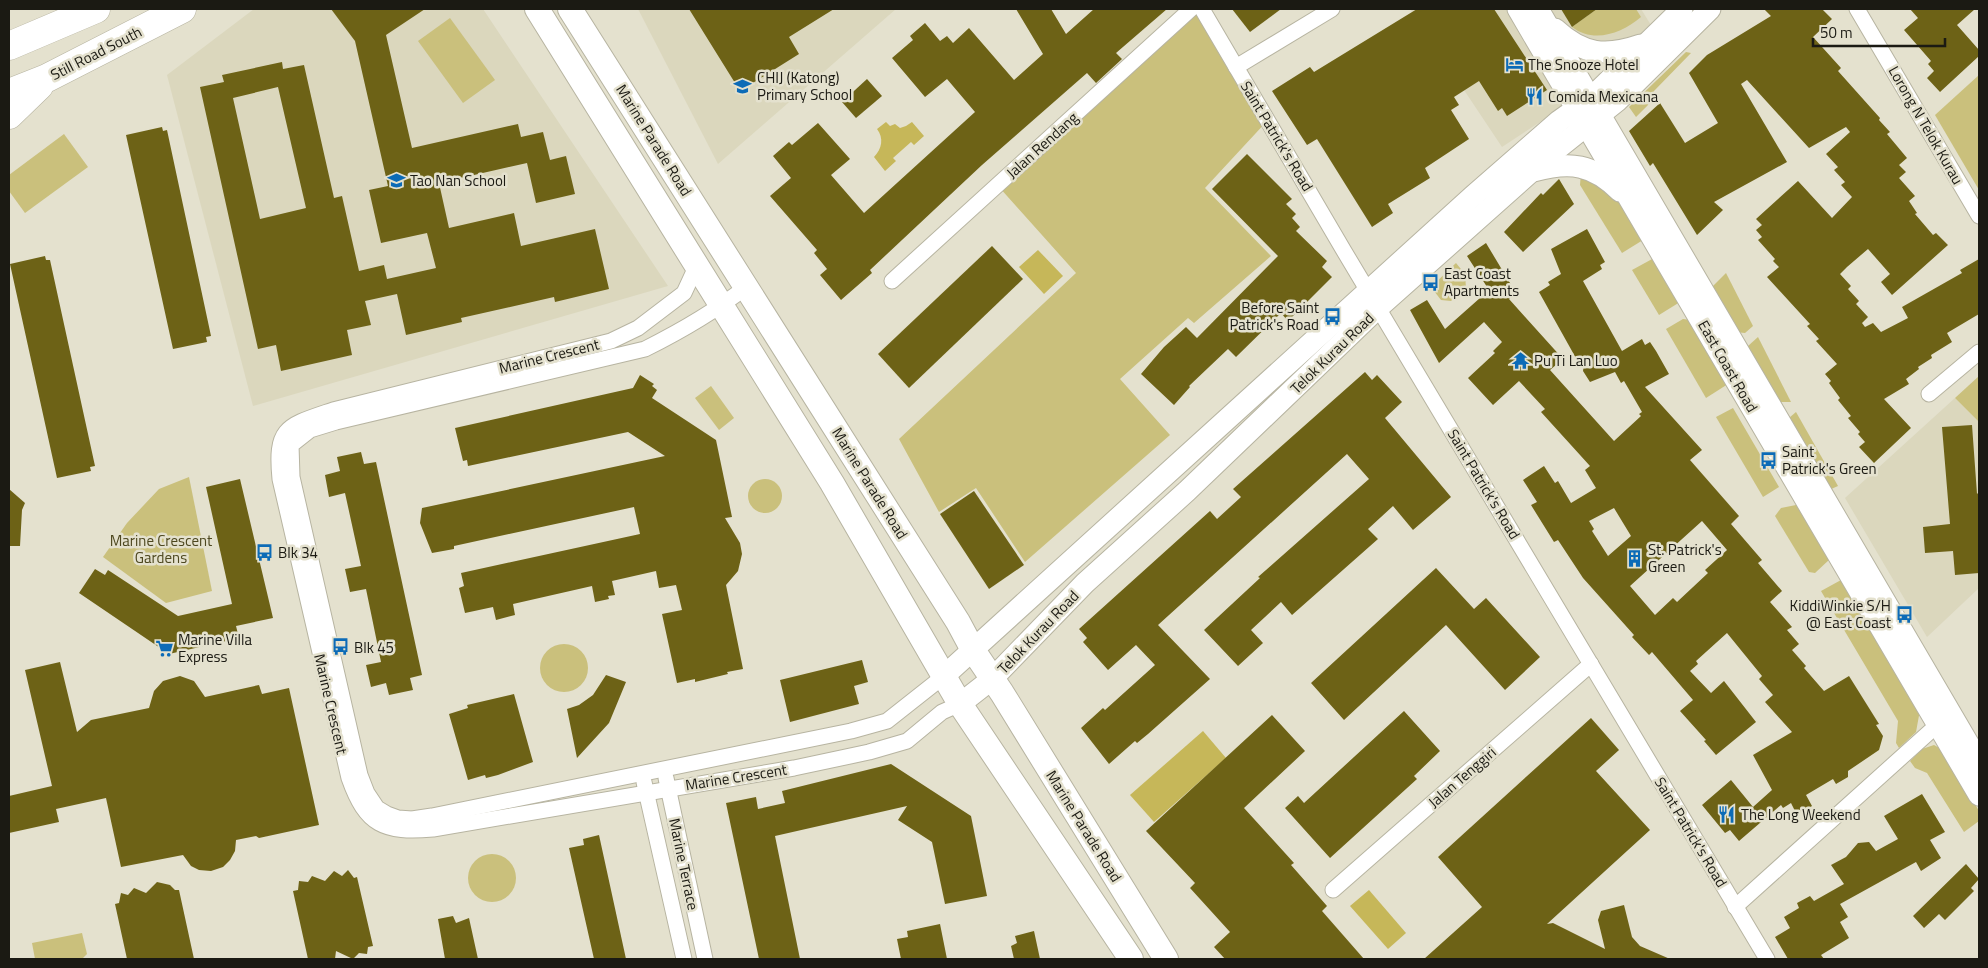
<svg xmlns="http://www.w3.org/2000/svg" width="1988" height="968" viewBox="0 0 1988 968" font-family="'Titillium Web',sans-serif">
<rect width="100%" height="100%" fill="#e4e1ce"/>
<!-- built -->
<g fill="#dbd7bd">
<polygon points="254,9 483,9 668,286 253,406 167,75"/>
<polygon points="638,9 896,9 718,164"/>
<polygon points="1410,9 1510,9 1566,105 1502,147"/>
<polygon points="1546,9 1641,9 1654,30 1610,42 1586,40 1571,35"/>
<polygon points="1955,398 1979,422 1979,588 1927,637 1845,498"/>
</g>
<!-- green -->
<g fill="#cac07c">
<polygon points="1196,9 1268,120 1205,188 1271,256 1194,323 1188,318 1120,379 1170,435 1025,562 976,488 939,512 899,439 1076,273 999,187"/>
<path d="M1597 9H1636L1641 17C1622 33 1594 44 1572 27Z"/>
<polygon points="450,18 495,80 463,103 418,41"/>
<polygon points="1686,52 1691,53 1654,91 1648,105 1636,117 1629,107"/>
<polygon points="1979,75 1979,190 1935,115"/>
<polygon points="64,134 88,167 25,213 9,191 9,175"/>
<polygon points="1581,173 1608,189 1627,213 1643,240 1622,253 1580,185"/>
<polygon points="1654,258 1680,302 1659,315 1632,270"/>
<polygon points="1456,263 1465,274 1466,288 1451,301 1441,300 1431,287"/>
<polygon points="1726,273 1753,326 1745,333 1735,332 1712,287"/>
<polygon points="1683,319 1691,320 1728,384 1706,398 1666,329"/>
<polygon points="1758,337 1791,402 1778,402 1749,351 1748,346"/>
<polygon points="1979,376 1979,422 1955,398"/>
<polygon points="711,386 734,418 719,430 695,398"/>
<polygon points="1733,408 1779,487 1763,497 1716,417"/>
<polygon points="1796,412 1838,486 1829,490 1789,418"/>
<polygon points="189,477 212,591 166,603 103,557 127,523 159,489"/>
<circle cx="765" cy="496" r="17"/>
<polygon points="1796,505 1801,508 1830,559 1815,573 1809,572 1775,516 1781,508"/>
<polygon points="1841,580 1920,710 1916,732 1899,748 1896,743 1898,721 1821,591"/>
<circle cx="564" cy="668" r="24"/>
<polygon points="1934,745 1943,750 1979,811 1979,821 1964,832 1927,773 1915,768 1910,761 1922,749"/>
<circle cx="492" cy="878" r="24"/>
<polygon points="82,933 87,954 82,959 35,959 32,943"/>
</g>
<!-- water -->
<g fill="#c6b759">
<path d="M886 122 890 126 895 124 900 128 906 126 912 122 924 136 914 145 911 142 893 158 896 161 885 171 874 157C882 149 884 138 877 129Z"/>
<polygon points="1038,250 1063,276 1044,294 1019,267"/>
<polygon points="1203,731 1226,758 1154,822 1130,795"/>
<polygon points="1369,890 1406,933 1388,949 1350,906"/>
</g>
<!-- building -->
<g fill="#6d6216" fill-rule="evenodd">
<path d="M331 9H425L386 35 412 148 518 124 521 137 543 132 550 160 566 156 575 194 536 203 527 163 439 183 449 228 514 213 521 246 595 229 609 289 555 302 554 297 461 318 462 322 406 335 397 294 365 301 371 325 347 330 352 355 281 371 276 345 258 349 200 87 224 82 222 75 282 62 283 69 304 65 334 198 342 196 359 271 384 265 387 279 436 268 427 233 381 243 369 190 388 186 355 41ZM278 87 306 208 260 219 233 98Z"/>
<polygon points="689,9 834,9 789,37 799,54 740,91"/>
<polygon points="1016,9 1051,9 1066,34 1094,9 1167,9 1116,53 1122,59 1096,83 1087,73 982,165 870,270 872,273 841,300 820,275 827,269 814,253 817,250 770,196 791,178 773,156 789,142 792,145 818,123 850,159 831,175 864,213 975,112 947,79 925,97 892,58 913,40 910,36 925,23 940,41 947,36 953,43 969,28 1014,80 1043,54"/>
<polygon points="1232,9 1281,9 1250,32"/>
<polygon points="1417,9 1494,9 1547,90 1507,116 1502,108 1498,111 1479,81 1454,97 1459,105 1451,110 1469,139 1425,168 1430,178 1388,204 1393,213 1372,227 1317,139 1307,145 1272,91 1310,67 1314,72"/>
<polygon points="1561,9 1597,9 1572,27"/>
<polygon points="1764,9 1822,9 1832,19 1813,37 1841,68 1838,71 1880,118 1879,120 1890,132 1887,134 1907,158 1899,165 1906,172 1899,178 1915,196 1909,201 1917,213 1915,214 1933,235 1936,233 1948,245 1892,295 1881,282 1890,274 1868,249 1847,267 1840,274 1851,286 1848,289 1859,301 1856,304 1868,317 1862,323 1865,327 1873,323 1881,332 1908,318 1902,307 1962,273 1960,270 1979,259 1979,314 1947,333 1952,342 1931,355 1932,358 1918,367 1919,369 1906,379 1909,384 1884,399 1911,428 1874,463 1859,447 1865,442 1858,434 1860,432 1848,418 1851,416 1838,400 1840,398 1829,383 1831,381 1825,374 1837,364 1816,341 1819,339 1807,326 1810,324 1767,277 1779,267 1773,261 1775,259 1758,240 1762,237 1756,230 1762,225 1756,219 1798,181 1832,218 1852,197 1841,185 1845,182 1834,170 1838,167 1826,154 1850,132 1846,127 1809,148 1747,80 1741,84 1787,162 1714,202 1723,210 1697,235 1653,163 1650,166 1629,131 1660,103 1685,143 1718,123 1689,73 1707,55 1771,16"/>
<polygon points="1910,9 1975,9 1957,25 1979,50 1979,56 1940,92 1927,78 1934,71 1928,64 1931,61 1904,30 1918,18"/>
<polygon points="867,79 882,96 856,118 842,102"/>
<polygon points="162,127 163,131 167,130 211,336 206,337 207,342 173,349 126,135"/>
<polygon points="1247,154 1292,199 1286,204 1296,214 1292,218 1300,227 1296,231 1327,261 1322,267 1332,277 1288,321 1281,313 1236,357 1228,349 1189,386 1190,387 1174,405 1141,374 1164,347 1186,327 1197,338 1278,256 1212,189"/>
<polygon points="1559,179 1574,204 1523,252 1504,232 1541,193 1543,195"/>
<path d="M1587 229 1605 262 1600 265 1602 269 1583 281 1622 351 1642 339 1645 345 1650 342 1656 351 1669 374 1645 387 1702 450 1690 460 1739 516 1731 524 1762 560 1758 563 1782 591 1770 602 1792 627 1787 630 1799 644 1792 650 1806 666 1804 668 1824 691 1849 676 1879 724 1876 725 1883 736 1879 750 1848 771V777L1836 784 1833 779 1806 795 1812 806 1797 815 1791 803 1783 808 1781 805 1739 841 1730 830 1725 833 1702 805 1731 780 1753 807 1772 790 1753 755 1792 732 1765 702 1773 695 1759 679 1762 676 1727 633 1696 661 1698 664 1690 671 1711 693 1724 681 1756 722 1716 755 1704 741 1706 740 1680 711 1693 700 1652 652 1649 655 1632 637 1634 635 1583 578 1558 540 1554 542 1531 505 1537 502 1523 480 1544 466 1555 483 1558 481 1571 503 1596 488 1585 470 1590 466 1541 412 1545 409 1519 381 1493 405 1468 378 1495 353 1493 351 1502 342 1484 322 1439 363 1410 310 1427 300 1445 329 1489 290 1467 256 1486 243 1516 293 1509 299 1563 359 1550 370 1614 441 1641 416 1639 414 1642 412 1624 381 1621 383 1615 372 1590 382 1583 371 1584 364 1577 360 1539 292 1550 285 1548 282 1561 274 1551 249ZM1614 508 1631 536 1608 556 1592 531 1594 529 1589 521ZM1702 521 1727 550 1705 570 1708 573 1677 602 1673 598 1655 615 1630 586Z"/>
<polygon points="992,246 1023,279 909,388 878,354"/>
<polygon points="45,256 46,260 50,260 95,466 90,467 91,471 57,478 10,264"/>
<polygon points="1365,372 1372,380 1377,375 1402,402 1385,418 1451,497 1413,530 1393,506 1368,529 1378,539 1292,615 1281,602 1251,630 1263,643 1238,666 1204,630 1260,578 1258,577 1369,479 1347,454 1158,625 1210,679 1148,734 1137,743 1135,741 1109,764 1081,728 1103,708 1105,710 1155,665 1136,645 1108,670 1083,642 1087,638 1079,629 1210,511 1217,519 1241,497 1233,489"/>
<polygon points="640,375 654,384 652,386 657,390 652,398 716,440 732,517 725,518 740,543 742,554 738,571 726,585 743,669 727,672 728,674 695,682 695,679 677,683 662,614 682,610 676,585 659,588 656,571 612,581 615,595 608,596 609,599 595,602 592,586 513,604 515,615 496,620 493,607 465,613 459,588 464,586 461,573 640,534 634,507 454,546 454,549 432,553 420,523 422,508 665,456 628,432 468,466 467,460 463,461 455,428 633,388"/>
<polygon points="1972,425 1977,494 1979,492 1979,573 1955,575 1953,551 1925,553 1923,527 1950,524 1942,427"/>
<polygon points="361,452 364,464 376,462 422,675 410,678 413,690 389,695 386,683 371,687 366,665 381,662 372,618 366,589 350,592 345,569 361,566 345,493 329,497 325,475 340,471 337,457"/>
<polygon points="240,479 273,618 236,626 239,638 169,654 79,593 95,569 105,575 108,570 178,616 232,604 206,487"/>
<polygon points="9,489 25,503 22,510 20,546 9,546"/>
<polygon points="974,491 1024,565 989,589 940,514"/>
<polygon points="1436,568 1474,609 1486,598 1540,657 1505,690 1446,625 1344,720 1311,683"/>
<polygon points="862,660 868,682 854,686 859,704 790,722 780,680"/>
<polygon points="60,662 77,732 91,720 149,708 154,691 163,681 180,676 194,681 205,697 259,685 262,694 289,688 319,825 259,838 256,836 236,840 235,851 230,860 223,867 211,871 199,870 191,866 183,855 121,867 106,798 56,809 59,822 9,833 9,796 52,786 25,670"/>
<polygon points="606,675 626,682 609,723 577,758 567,709 579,705 593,695"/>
<polygon points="514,694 533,762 498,775 486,778 485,775 468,780 449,714 468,708 467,705"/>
<polygon points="1404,711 1440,751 1414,776 1417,779 1330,858 1285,808 1298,796 1304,803"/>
<polygon points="1272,715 1305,751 1244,808 1294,863 1291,865 1327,906 1322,911 1364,959 1225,959 1214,947 1230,932 1190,888 1195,883 1146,831"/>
<polygon points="1591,718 1619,750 1596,771 1650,830 1547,924 1553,923 1605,949 1598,920 1601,911 1624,905 1632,937 1640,946 1670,959 1424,959 1482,907 1438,857"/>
<polygon points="891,764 971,816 987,896 945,904 932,842 898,820 907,806 775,836 800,959 759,959 726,803 756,797 758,809 785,803 782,791"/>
<polygon points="1922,794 1945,832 1930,840 1941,858 1921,871 1916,862 1840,904 1848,917 1840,922 1849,938 1821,955 1824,959 1788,959 1775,937 1790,928 1784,917 1799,908 1797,903 1810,896 1814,901 1844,884 1831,865 1846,857 1858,843 1869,842 1876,851 1898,839 1884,816"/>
<polygon points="599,835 611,890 626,959 594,959 569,848 584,845 583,839"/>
<polygon points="1966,864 1979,879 1971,888 1974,891 1945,920 1939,914 1924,928 1913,916"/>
<polygon points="348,870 354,878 357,877 373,946 368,947 367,954 359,953 353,959 336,951 335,959 308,959 293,891 298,890 299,881 308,882 312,876 325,881 334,871 342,876"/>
<polygon points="157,882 170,885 175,890 179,890 194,959 127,959 115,904 119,903 121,893 128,895 134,888 146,893"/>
<polygon points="453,916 456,923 469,918 478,959 445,959 438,919"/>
<polygon points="940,924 947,959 901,959 897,939 908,937 907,931"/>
<polygon points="1034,931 1040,959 1014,959 1011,946 1017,943 1015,936"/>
</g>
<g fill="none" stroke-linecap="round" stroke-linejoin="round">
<defs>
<g id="street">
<polyline points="1202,9 1344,251 1767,959"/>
<polyline points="1857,9 1979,216"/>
<polyline points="1236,67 1332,9"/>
<path d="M696 267 684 293 638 328 611 341 333 410C286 426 275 427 280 479L349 778C366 826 384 833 433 829L794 768 869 752 907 741 942 712 960 704"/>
<polyline points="892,281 1191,9"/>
<path d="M746 287C714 312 681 331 645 349L336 422 310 430 291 445 292 477 360 775 367 793 377 808 387 814 398 818 412 819 432 816 851 731 887 721 944 676"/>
<polyline points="1929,394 1979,352"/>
<polyline points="666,778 705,959"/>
<polyline points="644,782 684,959"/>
<polyline points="1333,890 1591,664"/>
<polyline points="1735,907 1945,718"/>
</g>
<g id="secondary">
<polyline points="1518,9 1979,795"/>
<polyline points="1538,9 1979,762"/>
<path d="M1555 29C1583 55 1606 57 1641 45"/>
<path d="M1534 171C1570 161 1593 164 1620 191"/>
<polyline points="944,676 1473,196 1559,121 1590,99 1682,9"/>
<polyline points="960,704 992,679 1085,583 1187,491 1379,307 1552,153 1617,101 1710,9"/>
</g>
<g id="primary">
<polyline points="537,9 832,483 960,704 1131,959"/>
<polyline points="570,9 958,622 973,650 1002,693 1166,959"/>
</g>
<g id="highway">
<polyline points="9,46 96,9"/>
<polyline points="9,93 47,78 182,9"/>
<polyline points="9,115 39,86"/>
</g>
</defs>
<!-- street casing -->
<use href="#street" stroke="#b7b4a1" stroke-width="17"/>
<!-- secondary casing -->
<use href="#secondary" stroke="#b7b4a1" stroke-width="23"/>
<!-- primary casing -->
<use href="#primary" stroke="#b7b4a1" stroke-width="26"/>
<!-- highway casing -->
<use href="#highway" stroke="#b7b4a1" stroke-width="29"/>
<!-- street -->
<use href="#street" stroke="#fff" stroke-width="15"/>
<!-- secondary -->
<use href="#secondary" stroke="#fff" stroke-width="21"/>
<!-- primary -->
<use href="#primary" stroke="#fff" stroke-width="24"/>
<!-- highway -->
<use href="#highway" stroke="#fff" stroke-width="28"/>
</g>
<!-- icons -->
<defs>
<symbol id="hotel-bare" viewBox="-9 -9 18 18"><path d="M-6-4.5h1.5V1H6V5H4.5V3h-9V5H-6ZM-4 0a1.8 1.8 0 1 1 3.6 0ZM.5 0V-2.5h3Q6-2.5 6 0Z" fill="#0c6bb7" stroke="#e4e1ce" stroke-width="2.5" paint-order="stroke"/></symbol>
<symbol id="school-bare" viewBox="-9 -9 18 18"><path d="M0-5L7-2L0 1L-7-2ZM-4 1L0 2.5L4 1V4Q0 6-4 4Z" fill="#0c6bb7" stroke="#e4e1ce" stroke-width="2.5" paint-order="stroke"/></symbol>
<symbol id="restaurant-bare" viewBox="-9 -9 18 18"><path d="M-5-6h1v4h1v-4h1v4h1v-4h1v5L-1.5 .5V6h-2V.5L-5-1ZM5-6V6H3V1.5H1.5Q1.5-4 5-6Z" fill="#0c6bb7" stroke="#e4e1ce" stroke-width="2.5" paint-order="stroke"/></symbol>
<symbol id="bus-bare" viewBox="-9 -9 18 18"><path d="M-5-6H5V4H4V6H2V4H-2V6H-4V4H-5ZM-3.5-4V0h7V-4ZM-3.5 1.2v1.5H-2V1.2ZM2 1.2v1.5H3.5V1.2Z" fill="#0c6bb7" stroke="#e4e1ce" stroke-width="2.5" paint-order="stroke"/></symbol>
<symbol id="temple-bare" viewBox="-9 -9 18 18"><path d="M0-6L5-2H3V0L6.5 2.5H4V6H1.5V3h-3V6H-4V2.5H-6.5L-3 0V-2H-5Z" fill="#0c6bb7" stroke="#e4e1ce" stroke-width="2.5" paint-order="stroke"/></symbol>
<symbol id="building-bare" viewBox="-9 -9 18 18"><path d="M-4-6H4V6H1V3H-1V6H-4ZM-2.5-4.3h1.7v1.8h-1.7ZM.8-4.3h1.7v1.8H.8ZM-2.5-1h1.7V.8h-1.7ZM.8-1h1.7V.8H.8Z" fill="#0c6bb7" stroke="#e4e1ce" stroke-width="2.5" paint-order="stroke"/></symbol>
<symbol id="supermarket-bare" viewBox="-9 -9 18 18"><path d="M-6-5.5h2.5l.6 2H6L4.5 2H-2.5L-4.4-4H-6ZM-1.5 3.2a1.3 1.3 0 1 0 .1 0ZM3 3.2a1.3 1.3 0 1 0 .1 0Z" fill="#0c6bb7" stroke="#e4e1ce" stroke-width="2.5" paint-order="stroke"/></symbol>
</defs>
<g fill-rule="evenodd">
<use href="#hotel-bare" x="1502" y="52" width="25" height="25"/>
<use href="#school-bare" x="730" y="74" width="25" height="25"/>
<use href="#restaurant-bare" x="1522" y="84" width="25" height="25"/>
<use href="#school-bare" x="384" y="168" width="25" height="25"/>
<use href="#bus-bare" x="1418" y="270" width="25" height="25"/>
<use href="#bus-bare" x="1320" y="304" width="25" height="25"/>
<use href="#temple-bare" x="1508" y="348" width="25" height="25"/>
<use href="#bus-bare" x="1756" y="448" width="25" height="25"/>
<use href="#bus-bare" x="252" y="540" width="25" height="25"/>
<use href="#building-bare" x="1622" y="546" width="25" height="25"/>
<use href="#bus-bare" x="1892" y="602" width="25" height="25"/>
<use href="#bus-bare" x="328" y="634" width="25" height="25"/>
<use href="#supermarket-bare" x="152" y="636" width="25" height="25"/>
<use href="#restaurant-bare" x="1714" y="802" width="25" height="25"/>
</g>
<g text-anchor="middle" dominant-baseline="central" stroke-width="5" stroke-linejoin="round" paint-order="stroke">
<!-- street labels -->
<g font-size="15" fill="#1b1a13" stroke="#e4e1ce">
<text transform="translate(96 53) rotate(-27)">Still Road South</text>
<text transform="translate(1926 125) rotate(60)">Lorong N Telok Kurau</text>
<text transform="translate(1277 136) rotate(59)">Saint Patrick's Road</text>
<text transform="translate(654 140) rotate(58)">Marine Parade Road</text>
<text transform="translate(1042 145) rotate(-42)">Jalan Rendang</text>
<text transform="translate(1332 353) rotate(-44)">Telok Kurau Road</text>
<text transform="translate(549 356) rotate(-14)">Marine Crescent</text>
<text transform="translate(1728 366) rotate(60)">East Coast Road</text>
<text transform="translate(870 483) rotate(58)">Marine Parade Road</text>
<text transform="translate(1484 484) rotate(59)">Saint Patrick's Road</text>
<text transform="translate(1038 632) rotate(-46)">Telok Kurau Road</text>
<text transform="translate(331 704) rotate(77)">Marine Crescent</text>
<text transform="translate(736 777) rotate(-9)">Marine Crescent</text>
<text transform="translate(1462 777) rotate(-41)">Jalan Tenggiri</text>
<text transform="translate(1084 826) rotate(58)">Marine Parade Road</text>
<text transform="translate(1691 832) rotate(59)">Saint Patrick's Road</text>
<text transform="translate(684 864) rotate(78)">Marine Terrace</text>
</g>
<!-- poi labels -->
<g font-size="15" fill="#1b1a13" stroke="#e4e1ce" text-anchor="start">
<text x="1528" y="64">The Snooze Hotel</text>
<text x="757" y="77">CHIJ (Katong)<tspan x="757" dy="17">Primary School</tspan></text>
<text x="1548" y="96">Comida Mexicana</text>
<text x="410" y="180">Tao Nan School</text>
<text x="1444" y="273">East Coast<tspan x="1444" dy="17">Apartments</tspan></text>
<text x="1319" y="307" text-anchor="end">Before Saint<tspan x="1319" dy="17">Patrick's Road</tspan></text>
<text x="1534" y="360">Pu Ti Lan Luo</text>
<text x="1782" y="451">Saint<tspan x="1782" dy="17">Patrick's Green</tspan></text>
<text x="1648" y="549">St. Patrick's<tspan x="1648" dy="17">Green</tspan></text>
<text x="278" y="552">Blk 34</text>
<text x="1891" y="605" text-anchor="end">KiddiWinkie S/H<tspan x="1891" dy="17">@ East Coast</tspan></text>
<text x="178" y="639">Marine Villa<tspan x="178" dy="17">Express</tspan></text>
<text x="354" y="647">Blk 45</text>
<text x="1741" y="814">The Long Weekend</text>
</g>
<!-- park labels -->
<g font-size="15" fill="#4d471f" stroke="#e4e1ce">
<text x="161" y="540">Marine Crescent<tspan x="161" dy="17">Gardens</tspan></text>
</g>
</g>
<!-- border -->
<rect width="1988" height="968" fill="none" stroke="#1b1a13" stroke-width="20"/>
<!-- scale -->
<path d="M1813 38v8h132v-8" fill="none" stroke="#1b1a13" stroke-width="2.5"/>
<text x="1820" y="38" font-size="15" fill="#1b1a13" stroke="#e4e1ce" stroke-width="4" paint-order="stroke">50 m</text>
</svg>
